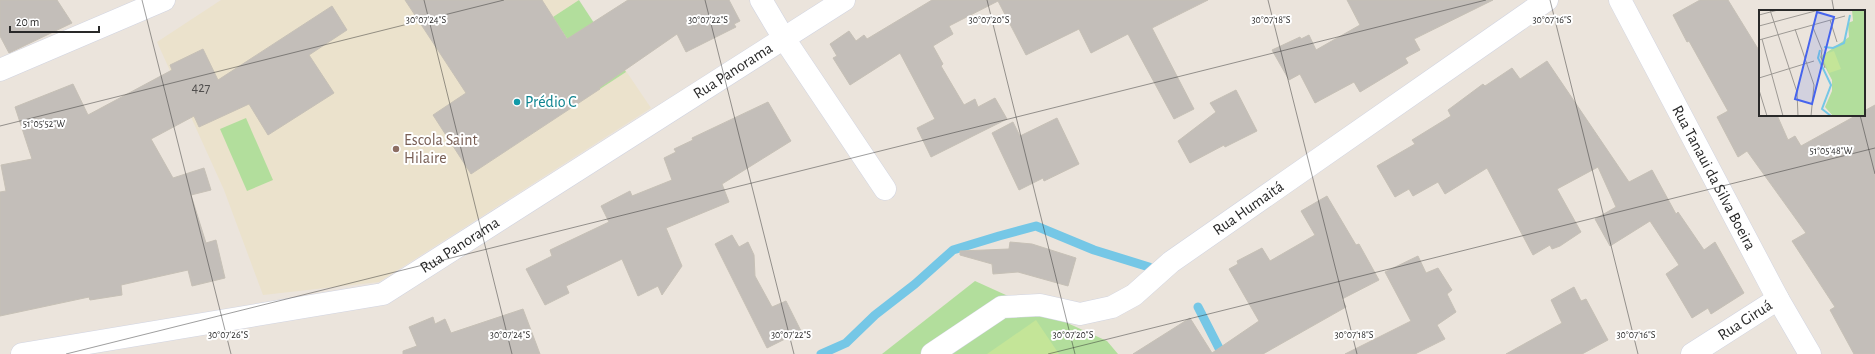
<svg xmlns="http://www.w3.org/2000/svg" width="1875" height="354" viewBox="0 0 1875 354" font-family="'Alegreya Sans',sans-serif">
<rect width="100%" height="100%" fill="#ebe4dc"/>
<!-- education -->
<polygon fill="#ebe2cc" points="221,0 578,0 651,108 379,282 263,295 224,190 157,42"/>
<!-- green -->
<g fill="#b2de9c">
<polygon points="579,0 626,72 600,89 553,17"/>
<polygon points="246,118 273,180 247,191 220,129"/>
<polygon points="975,281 1107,341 1118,354 882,354"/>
</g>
<!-- pitch -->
<polygon fill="#c4e598" points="1036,320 1059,354 987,354"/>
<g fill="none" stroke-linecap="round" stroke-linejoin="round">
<!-- stream -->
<g stroke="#75c7e6" stroke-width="9">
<polyline points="1198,307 1222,354"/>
<polyline points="821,354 846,343 875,315 915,284 953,250 999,236 1036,226 1094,250 1149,267"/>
</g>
</g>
<!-- building -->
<g fill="#c3beb9" stroke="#c6c0b6">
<polygon points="0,0 57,0 72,23 9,53 0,36"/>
<polygon points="405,0 542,0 567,39 628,0 729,0 740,21 734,24 736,27 686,52 677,34 599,88 600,89 471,174 433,115 466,93"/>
<polygon points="932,0 1208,0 1152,28 1194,109 1174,119 1128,34 1091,53 1079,29 1026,55 998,1 949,26 953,34 933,46 943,64 941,66 964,105 975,99 978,107 995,98 1007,119 931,157 917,128 935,119 900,53 850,85 833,58 837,56 830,44 849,31 856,41 864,35 867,39"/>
<polygon points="1347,0 1493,0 1414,39 1420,50 1405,58 1408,63 1360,92 1354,82 1315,103 1300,74 1289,80 1272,50 1300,37 1301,39 1309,35 1316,50 1360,25"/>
<polygon points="1700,0 1728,0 1760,52 1760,115 1777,115 1788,140 1795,136 1801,146 1857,115 1864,115 1864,111 1875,105 1875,354 1854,354 1830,310 1835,307 1792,241 1806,233 1747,151 1738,157 1717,117 1728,111 1689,41 1687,42 1673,15"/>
<polygon points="332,6 347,30 309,55 334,93 268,135 249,104 199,127 194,116 151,139 173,178 204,168 211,190 191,195 206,243 216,240 225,278 192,286 188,270 121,285 122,295 90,300 89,297 0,316 0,192 6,191 1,165 32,159 15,107 73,84 88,115 172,70 170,65 203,49 218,80"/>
<polygon points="1547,61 1629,182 1652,170 1676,214 1678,212 1704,250 1715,242 1744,293 1711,314 1708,308 1692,318 1666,274 1679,265 1650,221 1610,246 1595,219 1616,207 1598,167 1557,189 1581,232 1560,246 1552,249 1550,245 1533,255 1487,168 1445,194 1438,182 1413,196 1409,189 1395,197 1377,166 1415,144 1412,140 1451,116 1448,110 1483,84 1485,86 1512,68 1520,79"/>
<polygon points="1236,90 1257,131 1225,147 1224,145 1190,163 1178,141 1216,112 1210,103"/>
<polygon points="768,102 791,141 722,184 729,202 666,228 682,266 662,295 658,286 638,296 622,259 566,286 569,293 545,305 526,269 552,256 550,250 609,222 601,206 630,191 632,196 672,180 664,158 676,152 674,149 693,140 692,138"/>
<polygon points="1057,118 1079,164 1044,181 1043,178 1019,190 992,133 1013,122 1020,136"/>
<polygon points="1327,196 1356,245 1359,244 1379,280 1342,299 1346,307 1263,354 1133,354 1190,318 1212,353 1259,321 1229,269 1238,264 1237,261 1262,248 1270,261 1315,235 1301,211"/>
<polygon points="732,235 739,247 748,242 754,255 755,276 772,307 786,301 801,331 767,348 715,244"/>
<polygon points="1010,242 1032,244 1076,258 1068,286 1018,272 993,274 992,264 960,255 960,251 1009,249"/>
<polygon points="1418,256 1426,273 1438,268 1452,290 1447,294 1456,312 1437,325 1445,339 1415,354 1345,354 1411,321 1385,272"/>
<polygon points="1574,287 1581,301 1586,299 1608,340 1582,354 1506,354 1562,323 1551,300"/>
<polygon points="523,309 540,354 403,354 403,351 417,346 409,327 433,317 435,324 445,319 451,333"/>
</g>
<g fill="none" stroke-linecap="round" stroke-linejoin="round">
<defs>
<g id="street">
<polyline points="761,0 783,37 885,189"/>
<path id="s1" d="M1620 0 1778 299 1810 354"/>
<path id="s2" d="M22 354 383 294 844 0"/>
<path id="s3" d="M932 354 1002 307 1040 305 1080 314 1112 307 1134 295 1171 262 1547 0"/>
<path id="s4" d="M1692 354 1778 299"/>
</g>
<polyline id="secondary" points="0,70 164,0"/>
</defs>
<!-- street casing -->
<use href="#street" stroke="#d1d4e1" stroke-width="23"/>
<!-- secondary casing -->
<use href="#secondary" stroke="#d1d4e1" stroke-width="23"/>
<!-- street -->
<use href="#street" stroke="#fff" stroke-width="22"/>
<!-- secondary -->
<use href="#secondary" stroke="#fff" stroke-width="22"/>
</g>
<!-- ticks -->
<path fill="none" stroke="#292929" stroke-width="1" stroke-opacity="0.45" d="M142 0 231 354M424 0 512 354M705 0 794 354M987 0 1075 354M1268 0 1357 354M1550 0 1638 354M1832 0 1834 11M1860 115 1875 174M0 126 504 0M66 354 1486 0M1048 354 1875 148"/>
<!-- markers -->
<circle fill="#0f9aa8" stroke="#fff" stroke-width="1.5" cx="517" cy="102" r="4"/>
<circle fill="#8d6e63" stroke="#fff" stroke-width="1.5" cx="396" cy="149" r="4"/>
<g text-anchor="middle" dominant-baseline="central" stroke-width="4" stroke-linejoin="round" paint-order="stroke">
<!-- number labels -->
<g font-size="14" fill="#504e4d">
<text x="201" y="88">427</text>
</g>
<!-- street labels -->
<g font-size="16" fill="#292929" stroke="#fff">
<text stroke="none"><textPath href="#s2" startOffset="781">Rua Panorama</textPath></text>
<text stroke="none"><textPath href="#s1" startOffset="201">Rua Tanaui da Silva Boeira</textPath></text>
<text stroke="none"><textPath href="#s3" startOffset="365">Rua Humaitá</textPath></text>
<text stroke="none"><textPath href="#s2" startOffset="457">Rua Panorama</textPath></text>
<text stroke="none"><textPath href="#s4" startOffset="63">Rua Giruá</textPath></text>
</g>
<!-- culture labels -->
<g font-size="16" fill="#0d838f" stroke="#fff" text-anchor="start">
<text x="525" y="102">Prédio C</text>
</g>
<!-- education labels -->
<g font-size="16" fill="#785e54" stroke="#fff" text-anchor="start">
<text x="404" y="140">Escola Saint<tspan x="404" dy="18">Hilaire</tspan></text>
</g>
</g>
<!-- overview -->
<g transform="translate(1759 10)">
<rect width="106" height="106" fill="#ebe4dc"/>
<path d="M93 0H106V106H74L66 97 73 81V70L61 47 90 27 89 13 94 11Z" fill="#b2de9c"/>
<path d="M75 41 82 59 70 63 63 45Z" fill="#c4e598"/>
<path fill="none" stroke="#75c7e6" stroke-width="2" d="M65 37 74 38 85 33 91 5M61 40 59 48 72 75 63 99 72 106"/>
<path fill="none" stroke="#9d9994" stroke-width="1" d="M11 0 38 82 39 106M0 5 19 0M71 10 78 32M53 15 63 40 62 47 66 58M0 16 60 0M36 19 55 75 52 106M3 29 24 106M0 30 86 6M0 68 55 51M0 80 8 106"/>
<path fill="#4664ee" fill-opacity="0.15" stroke="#4664ee" stroke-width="2" d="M58 2 75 7 53 94 36 89Z"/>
<rect width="106" height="106" fill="none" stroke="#292929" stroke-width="2"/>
</g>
<g font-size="10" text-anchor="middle" fill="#292929" stroke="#fff" stroke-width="4" stroke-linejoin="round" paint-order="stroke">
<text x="989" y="23">30°07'20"S</text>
<text x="1271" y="23">30°07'18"S</text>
<text x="1552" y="23">30°07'16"S</text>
<text x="426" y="23">30°07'24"S</text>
<text x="708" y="23">30°07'22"S</text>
<text x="44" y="127">51°05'52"W</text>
<text x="1831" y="154">51°05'48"W</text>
<text x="228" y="338">30°07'26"S</text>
<text x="510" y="338">30°07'24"S</text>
<text x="791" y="338">30°07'22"S</text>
<text x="1073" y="338">30°07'20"S</text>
<text x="1354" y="338">30°07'18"S</text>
<text x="1636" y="338">30°07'16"S</text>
</g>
<!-- scale -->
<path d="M10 26v6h89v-6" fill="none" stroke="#292929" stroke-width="2"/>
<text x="16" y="26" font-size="12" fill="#292929" stroke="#ffffff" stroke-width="3" paint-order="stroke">20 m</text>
</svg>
